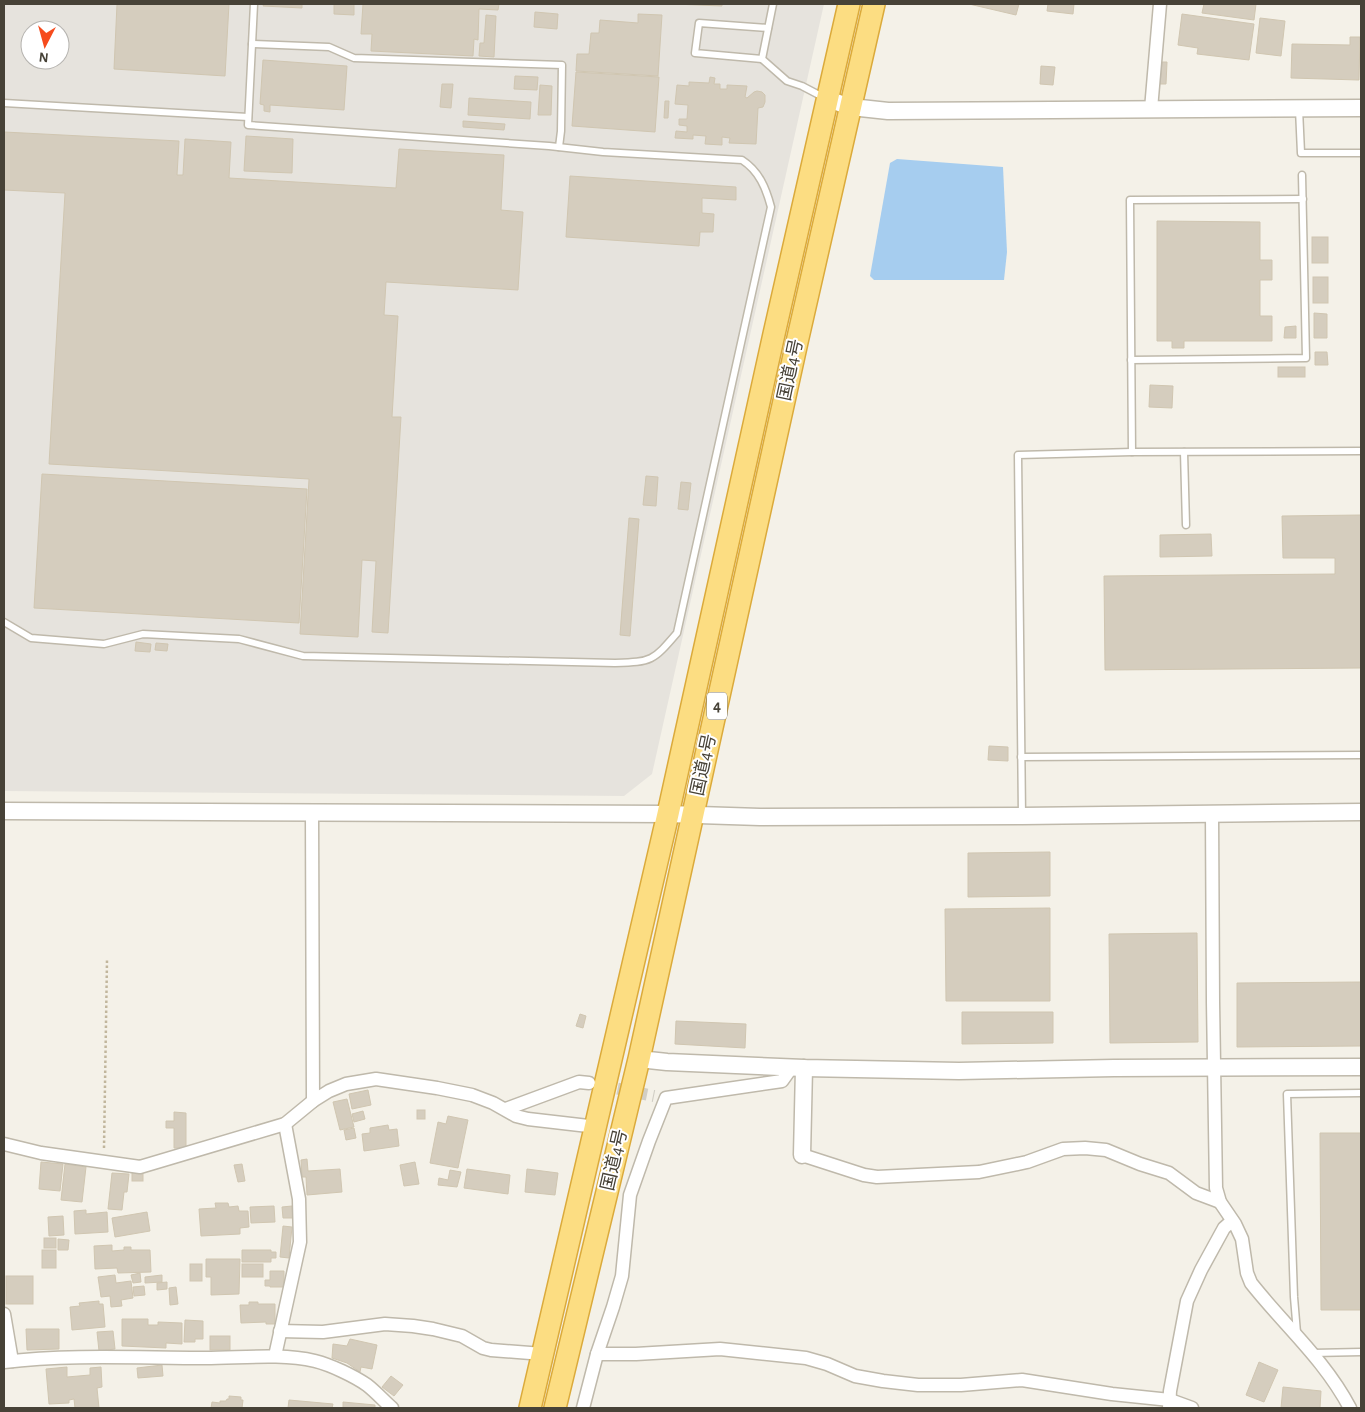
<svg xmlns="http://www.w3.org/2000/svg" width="1365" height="1412" viewBox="0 0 1365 1412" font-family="'Alegreya Sans','Noto Sans JP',sans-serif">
<rect width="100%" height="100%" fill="#f4f1e8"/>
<!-- industrial -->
<path fill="#e6e3dd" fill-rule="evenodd" d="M4 4H824L652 774 624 796 4 791ZM30 30H60V60H30Z"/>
<!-- water -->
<polygon fill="#a6cdef" points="897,159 1003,167 1007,252 1004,280 874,280 870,276 890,163"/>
<!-- building -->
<g fill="#d5cdbe" stroke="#d0c6b1">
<polygon points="117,4 229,4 225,76 114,69"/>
<polygon points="264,4 302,4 302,8 263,6"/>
<polygon points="334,4 354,4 354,15 334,14"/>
<polygon points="363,4 499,4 498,10 479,9 478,40 474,39 473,56 371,51 372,34 361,34"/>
<polygon points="674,4 722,4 722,6"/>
<polygon points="969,4 1019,4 1016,15"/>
<polygon points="1048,4 1074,4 1073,14 1047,11"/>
<polygon points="1204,4 1256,4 1254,20 1202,13"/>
<polygon points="535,12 558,14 557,29 534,27"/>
<polygon points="638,14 662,15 658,76 576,71 577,54 589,54 591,33 599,33 600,20 638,23"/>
<polygon points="1182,14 1254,24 1249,60 1197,54 1198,48 1178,45"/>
<polygon points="486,15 496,16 494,57 479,56 480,43 484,43"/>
<polygon points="1260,18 1285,21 1281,56 1256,53"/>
<polygon points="1350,37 1360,37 1359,80 1291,78 1292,44 1350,45"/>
<polygon points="263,60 347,66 344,110 270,105 270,112 264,111 264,105 260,104"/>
<polygon points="1162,62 1167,62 1166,84 1160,84"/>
<polygon points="1041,66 1055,67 1053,85 1040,84"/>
<polygon points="576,72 659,77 655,132 572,126"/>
<polygon points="515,76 538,77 537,90 514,89"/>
<polygon points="710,77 715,78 714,84 720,84 720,89 727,89 727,85 747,86 745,97 747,98 754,92 757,91 762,92 765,95 765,102 763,107 758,108 756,144 729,143 730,138 722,137 722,145 705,144 706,136 693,135 693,139 675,138 676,131 687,132 687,126 679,125 679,119 687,119 688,105 675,104 677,85 689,86 689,82 709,83"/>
<polygon points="442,84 453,84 451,108 440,107"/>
<polygon points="540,85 552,86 551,115 538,115"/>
<polygon points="469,98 531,102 530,119 468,115"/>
<polygon points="665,101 669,101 668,118 664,118"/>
<polygon points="463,121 505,124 504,130 463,127"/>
<polygon points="4,132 179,141 177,175 183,175 185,139 231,142 229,178 396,188 399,149 504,155 501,210 523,212 518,290 386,282 384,315 398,316 392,417 401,417 388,633 372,632 376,561 362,560 358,637 300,634 309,479 49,464 65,193 4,190"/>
<polygon points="246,136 293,139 292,173 244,171"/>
<polygon points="570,176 736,187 736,200 702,198 702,213 714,214 713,232 700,232 699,246 566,237"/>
<polygon points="1157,221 1260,222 1260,260 1272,260 1272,280 1260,280 1260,316 1272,316 1272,341 1184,341 1184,348 1172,348 1172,341 1157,341"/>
<rect x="1312" y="237" width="16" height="26"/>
<rect x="1313" y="277" width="15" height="26"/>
<polygon points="1314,313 1327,314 1327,338 1314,338"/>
<polygon points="1296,326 1296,338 1284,338 1285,327"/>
<polygon points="1315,352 1327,352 1328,365 1315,365"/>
<rect x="1278" y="367" width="27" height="10"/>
<polygon points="1150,385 1173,386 1172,408 1149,407"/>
<polygon points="42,474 307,489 299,623 34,608"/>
<polygon points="646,476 658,477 656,506 643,505"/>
<polygon points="681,482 691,483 688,510 678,509"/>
<polygon points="1361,515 1361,668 1105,670 1104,576 1335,574 1335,558 1283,558 1282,516"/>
<polygon points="629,518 639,519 630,636 620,635"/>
<polygon points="1211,534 1212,556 1160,557 1160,535"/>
<polygon points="136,642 151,644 150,652 135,651"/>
<polygon points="156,643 168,644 167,651 155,650"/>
<polygon points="989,746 1008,747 1008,761 988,760"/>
<polygon points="1050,852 1050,896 968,897 968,853"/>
<polygon points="1050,908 1050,1001 946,1001 945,909"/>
<polygon points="1197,933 1198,1042 1110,1043 1109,934"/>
<polygon points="1361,982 1361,1046 1237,1047 1237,983"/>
<polygon points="962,1012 1053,1012 1053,1043 962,1044"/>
<polygon points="580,1014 586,1016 583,1028 576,1026"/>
<polygon points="676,1021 746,1024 745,1048 675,1044"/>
<polygon points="368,1090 371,1105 352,1109 349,1094"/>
<polygon points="347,1099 354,1127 340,1130 333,1102"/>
<rect x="417" y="1110" width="8" height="9"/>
<polygon points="363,1111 365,1119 354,1122 352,1114"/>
<polygon points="174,1112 186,1113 186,1148 174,1148 174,1128 166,1128 166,1121 174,1121"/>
<polygon points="448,1116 468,1120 458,1168 430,1163 438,1122 446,1124"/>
<polygon points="388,1125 389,1130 397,1129 399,1146 364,1151 362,1134 370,1133 370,1128"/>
<polygon points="354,1128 356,1138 346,1140 344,1130"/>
<polygon points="1320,1133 1361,1133 1361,1310 1321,1310"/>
<polygon points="307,1159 308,1171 340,1169 342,1192 307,1195 306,1177 302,1177 301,1160"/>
<polygon points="41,1162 63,1164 60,1191 39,1189"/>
<polygon points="415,1162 419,1184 404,1186 400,1165"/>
<polygon points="65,1164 86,1167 82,1202 61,1200"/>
<polygon points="242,1164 245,1181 238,1182 234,1165"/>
<polygon points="467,1169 510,1175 508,1194 464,1188"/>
<polygon points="527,1169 558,1173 555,1195 525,1192"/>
<polygon points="450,1170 461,1172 457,1187 438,1185 439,1178 448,1180"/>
<rect x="132" y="1172" width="11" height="9"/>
<polygon points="112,1173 129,1174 127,1192 124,1192 122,1210 108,1209"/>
<polygon points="215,1203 228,1203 229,1207 238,1206 239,1211 248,1211 249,1227 240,1228 240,1234 201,1236 199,1209 216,1208"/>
<polygon points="274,1206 275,1222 251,1223 250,1207"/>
<polygon points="292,1206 293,1218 283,1218 282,1207"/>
<polygon points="86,1210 86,1214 107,1212 108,1232 75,1234 74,1211"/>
<polygon points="147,1212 150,1231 115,1237 112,1218"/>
<polygon points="63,1216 64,1235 49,1236 48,1217"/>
<polygon points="283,1226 292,1227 289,1258 280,1257"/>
<rect x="44" y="1238" width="12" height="10"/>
<polygon points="58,1239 69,1240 68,1250 58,1250"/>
<polygon points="112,1245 112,1251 124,1250 124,1247 131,1247 131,1250 150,1250 151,1272 118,1273 117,1268 95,1269 94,1246"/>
<rect x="42" y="1250" width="14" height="18"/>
<polygon points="242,1250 271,1250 271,1252 276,1252 276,1258 271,1258 271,1262 242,1262"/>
<polygon points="206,1259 240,1259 239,1294 211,1295 211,1277 206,1277"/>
<rect x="190" y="1264" width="12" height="17"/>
<rect x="242" y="1264" width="21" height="13"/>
<polygon points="270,1271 284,1271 284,1287 270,1287 270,1286 265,1286 265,1280 270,1280"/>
<polygon points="140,1273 141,1282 133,1283 131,1275"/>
<polygon points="115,1275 116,1283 131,1281 133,1298 121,1300 122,1306 111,1307 110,1296 101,1297 98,1277"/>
<polygon points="162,1275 162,1282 145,1283 145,1277"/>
<rect x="6" y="1276" width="27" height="28"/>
<polygon points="167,1282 167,1289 157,1290 157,1283"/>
<polygon points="144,1286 145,1295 134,1296 133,1287"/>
<polygon points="176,1287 178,1304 170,1305 169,1288"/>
<polygon points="99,1301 99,1304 103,1304 105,1327 72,1330 70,1307 80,1306 79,1303"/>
<polygon points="249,1302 258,1302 258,1304 275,1304 275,1324 266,1324 266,1322 241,1323 240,1305 249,1305"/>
<polygon points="122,1319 148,1319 148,1325 158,1325 158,1322 182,1323 182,1344 166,1343 166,1348 122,1346"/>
<polygon points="185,1320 203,1321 203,1339 195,1339 195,1342 184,1342"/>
<polygon points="26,1329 59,1329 59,1349 27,1350"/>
<polygon points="113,1331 115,1349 99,1351 97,1332"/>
<rect x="210" y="1336" width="20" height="14"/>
<polygon points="350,1339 377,1345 372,1369 361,1367 360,1372 347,1363 332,1358 333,1344 347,1346"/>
<polygon points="1259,1362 1278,1370 1264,1402 1246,1395"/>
<polygon points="162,1365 163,1376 138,1378 137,1368"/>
<polygon points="67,1367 67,1377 90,1375 90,1368 101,1367 102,1387 97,1388 99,1408 75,1408 74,1399 69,1400 69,1403 49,1404 46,1369"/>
<polygon points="391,1376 403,1385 394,1396 382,1387"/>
<polygon points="1283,1387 1321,1391 1320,1408 1281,1408"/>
<polygon points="229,1396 241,1397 241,1400 243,1400 242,1408 211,1408 212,1402 220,1403 220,1401 226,1401 227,1399 229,1399"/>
<polygon points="289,1400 333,1404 332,1408 288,1408"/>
<polygon points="343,1402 375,1405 375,1408 343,1408"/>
</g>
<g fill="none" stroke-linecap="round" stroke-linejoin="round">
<!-- minor-tunnel -->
<polyline stroke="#d1cec5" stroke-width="12" stroke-dasharray="12 6" stroke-linecap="butt" points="600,1085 654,1096"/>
<defs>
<g id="service">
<polyline points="773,4 762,59 787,81 802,86 823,97"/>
<polyline points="252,44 329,47 354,58 562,65 561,131 559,147"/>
<polyline points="762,59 695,53 699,23 768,28"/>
<polyline points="4,103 248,117"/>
<polyline points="1299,109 1301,153 1361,153"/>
<polyline points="1131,360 1306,358 1302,175"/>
<polyline points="1132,452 1130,200 1303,199"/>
<polyline points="1184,452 1186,525"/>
<path d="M4 622 31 638 104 644 143 634 239 639 303 656 615 663C652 662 653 661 677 633L771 207C766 188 759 171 742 160L603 152 549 146 248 125 254 4"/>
<polyline points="1021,757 1361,755"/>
<polyline points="1022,816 1018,455 1132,452 1361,451"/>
<polyline points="1297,1333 1294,1297 1287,1094 1361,1093"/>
<polyline points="1313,1353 1361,1352"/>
</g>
<g id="minor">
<polyline points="1151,109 1160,4"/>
<polyline points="312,813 313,1101"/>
<path d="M1212 813 1213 1002 1216 1188 1220 1202 1235 1224 1242 1239 1247 1273 1251 1283C1285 1326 1324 1359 1350 1408"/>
<polyline points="506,1109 579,1082 589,1083"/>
<polyline points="4,1144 41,1153 140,1167 285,1124 313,1101 329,1091 346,1084 376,1079 437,1088 472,1095 493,1103 516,1116 528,1119 597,1127"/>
<polyline points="802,1155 864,1175 877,1177 979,1172 1027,1162 1063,1149 1085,1148 1106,1150 1140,1164 1169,1173 1196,1193 1220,1202"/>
<polyline points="4,1314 12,1361"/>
<polyline points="280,1331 323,1332 385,1324 413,1326 433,1329 462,1336 483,1348 491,1350 543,1354"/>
<polyline points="597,1354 636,1354 720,1349 806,1358 827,1364 855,1376 883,1381 918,1385 961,1385 1022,1380 1112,1394 1170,1400 1192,1408"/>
<polyline points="275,1356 300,1242 299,1199 285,1124"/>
<path d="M4 1362C70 1354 139 1358 205 1358 242 1358 280 1353 315 1361 331 1365 354 1376 367 1385 376 1392 384 1401 392 1408"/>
<polyline points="583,1408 597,1354 613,1307 622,1276 630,1195 649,1141 666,1098 782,1081 792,1067"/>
<polyline points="1169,1408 1170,1391 1187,1301 1201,1270 1224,1228 1232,1221"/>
</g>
<g id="tertiary">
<polyline points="827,99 851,107 888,111 1361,108"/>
<polyline points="4,811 668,814 760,817 1022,816 1361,812"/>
<polyline points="639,1059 667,1062 804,1068 959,1071 1114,1068 1361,1067"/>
<polyline points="802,1155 804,1068"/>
</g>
<g id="trunk">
<polyline points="530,1408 668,814 774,334 849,4"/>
<polyline points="555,1408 639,1059 797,342 874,4"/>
</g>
</defs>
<!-- service casing -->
<use href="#service" stroke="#bfb9ab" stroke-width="9"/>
<!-- minor casing -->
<use href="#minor" stroke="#bfb9ab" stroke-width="15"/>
<!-- tertiary casing -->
<use href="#tertiary" stroke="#bfb9ab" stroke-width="19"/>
<!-- trunk casing -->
<use href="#trunk" stroke="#dbaa3b" stroke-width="24"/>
<!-- path -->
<polyline stroke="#c1b69c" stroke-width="2.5" stroke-dasharray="2.5 2.5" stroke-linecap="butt" points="104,1148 107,960"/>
<!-- service -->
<use href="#service" stroke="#fff" stroke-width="6"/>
<!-- minor -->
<use href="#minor" stroke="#fff" stroke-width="12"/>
<!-- tertiary -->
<use href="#tertiary" stroke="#fff" stroke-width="16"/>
<!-- trunk -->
<use href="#trunk" stroke="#fcdd82" stroke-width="21"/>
</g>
<g text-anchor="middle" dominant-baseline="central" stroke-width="4" stroke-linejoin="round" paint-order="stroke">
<!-- shield labels -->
<rect fill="#fff" stroke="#7e7b73" stroke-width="1" x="707" y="692.5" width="20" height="27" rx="4"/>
<g font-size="16" font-weight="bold" fill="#474237">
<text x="717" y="706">4</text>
</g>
<!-- street labels -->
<g font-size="18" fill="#474237" stroke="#fff">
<text transform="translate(791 370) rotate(-78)">国道4号</text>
<text transform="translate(704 765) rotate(-78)">国道4号</text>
<text transform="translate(615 1160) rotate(-77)">国道4号</text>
</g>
</g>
<!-- border -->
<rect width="1365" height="1412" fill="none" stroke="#474237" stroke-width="10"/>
<!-- north arrow -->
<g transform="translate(45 45) rotate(186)"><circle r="24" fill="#ffffff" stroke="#b5b3af"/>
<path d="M0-4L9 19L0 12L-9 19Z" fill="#f64b1d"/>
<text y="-8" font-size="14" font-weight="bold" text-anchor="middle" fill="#474237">N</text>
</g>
</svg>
